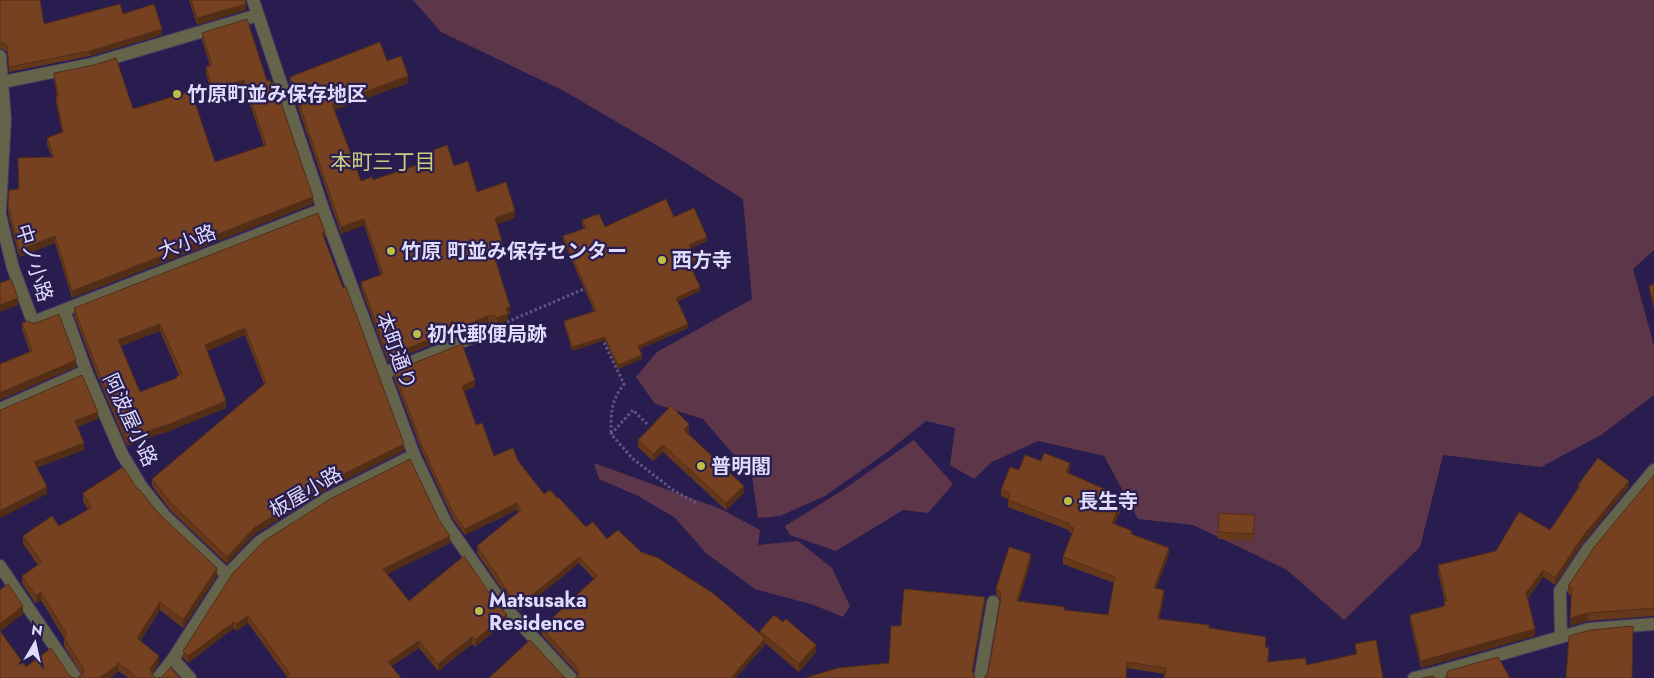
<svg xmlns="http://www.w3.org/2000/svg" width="1654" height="678" viewBox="0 0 1654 678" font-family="Jost,'Noto Sans JP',sans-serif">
<rect width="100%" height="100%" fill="#291d4f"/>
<!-- green -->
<g fill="#5d3649">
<polygon points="413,0 1654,0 1654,250 1633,269 1654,346 1654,395 1601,435 1541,467 1443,455 1420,547 1344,620 1287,570 1193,525 1138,519 1104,456 1038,441 992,462 974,479 950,465 955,428 926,421 886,453 825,496 780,516 758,518 752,476 703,419 655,404 636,377 657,352 752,299 743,199 668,152 564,91 441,32"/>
<polygon points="914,440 953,484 928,513 903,510 836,551 790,535 785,526 843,490"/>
<polygon points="594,463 721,509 760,530 758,545 798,541 832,568 850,606 843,617 814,605 755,589 707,554 674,517 638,496 599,479"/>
</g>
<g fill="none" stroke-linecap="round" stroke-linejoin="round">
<defs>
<g id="minor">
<polyline points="253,0 323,209 414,455 446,523 504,606 571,678"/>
<polyline points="0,56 5,119 0,211"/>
<polyline points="3,82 92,64 258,15"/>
<polyline points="0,215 13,268 33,322 323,209"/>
<polyline points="64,310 86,371 122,454 141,486 164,515 227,575"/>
<polyline points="384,373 491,330"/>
<polyline points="0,409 86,371"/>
<polyline points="0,566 76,678"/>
<polyline points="1561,636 1560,591 1588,549 1654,470"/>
<polyline points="173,659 190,678"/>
<polyline points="1435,673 1589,629 1654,624"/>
<polyline points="158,678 173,659 227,575 259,542 328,498 414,455"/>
<polyline points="980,678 993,602"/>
<polyline points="1414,678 1435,673 1440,678"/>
</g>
</defs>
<!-- minor casing -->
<use href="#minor" stroke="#423867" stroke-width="14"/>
<!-- path -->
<g stroke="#605683" stroke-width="3" stroke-dasharray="2.5 2.5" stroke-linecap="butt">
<polyline points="507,322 584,289"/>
<path d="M602 338 624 384C611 401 611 412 611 433"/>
<polyline points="647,424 633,410 611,434 632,458 673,490 698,504"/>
</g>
<!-- minor -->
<use href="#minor" stroke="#63644a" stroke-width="12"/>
</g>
<!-- wall -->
<g fill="#65381c" fill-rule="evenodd">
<polygon points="0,0 44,24 123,14 162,35 90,56 9,72 7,52 3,49 0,49"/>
<polygon points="189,0 245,0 246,10 197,25"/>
<polygon points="202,33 267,81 313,204 72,298 55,243 19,257 8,213 8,206 19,189 52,157 47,145 47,138 62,132 56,103 56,96 57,96 54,80 54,73 133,109 215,162 264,146 244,87 213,97 206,74 206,67 210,66 202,40"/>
<polygon points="387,61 408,83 334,110 361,181 373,180 427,161 426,153 454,166 477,192 515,218 497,224 503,252 494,255 510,314 508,315 508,321 497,325 493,322 488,322 388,362 361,288 361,282 381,275 364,225 341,234 290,84 290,77"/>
<polygon points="674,217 707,241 691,248 696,263 690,266 700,291 678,301 688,328 640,349 642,359 618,369 605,340 572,351 564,324 564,321 594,311 563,240 563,236 584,229 582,224 582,220 605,227"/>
<path d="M324 239 404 451 324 491 254 535 227 564 170 510 152 486V479L264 384 245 335 207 351 226 408 162 434V433L127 446 94 368 74 315V308L325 239ZM160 331 179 375 177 376V378L140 392 121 346Z"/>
<polygon points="1654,284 1654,309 1649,289 1649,286"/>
<polygon points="22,323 76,367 0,400 0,364 30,352 22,330"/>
<polygon points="394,371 475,387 464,391 476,425 494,456 518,461 544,494 557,498 586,527 607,539 641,552 760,634 760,631 816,652 799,672 765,643 765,645 577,677 578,675 577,673 542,635 542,628 594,579 579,563 520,611 510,601 477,553 477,546 519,512 517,510 465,535 453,519 422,452 394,378"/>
<polygon points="689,432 688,433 744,493 726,510 663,452 653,461 638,447 638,440"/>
<polygon points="1041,461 1070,470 1068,473 1111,499 1110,501 1120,512 1114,524 1169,554 1156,588 1164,596 1159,619 1209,629 1266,643 1266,647 1269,654 1268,662 1307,665 1356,654 1355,644 1383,678 1165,674 1127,668 1126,678 984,678 988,673 1000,599 996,595 996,589 1031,560 1019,601 1065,610 1108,615 1114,583 1063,564 1063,557 1072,533 1069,532 1069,530 1008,507 1008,499 1001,496 1001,490 1019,470"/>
<polygon points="1654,475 1654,616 1588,621 1570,626 1571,596 1568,593 1568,586"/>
<polygon points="1578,485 1629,487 1582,544 1555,585 1543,577 1528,598 1535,636 1421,668 1410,622 1410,615 1444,606 1444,601 1445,601 1438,572 1438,565 1496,551 1550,530 1578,488"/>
<polygon points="138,490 217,576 183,628 160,610 140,641 159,663 152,674 153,676 156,678 128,678 118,671 116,674 110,678 77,678 82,675 64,646 64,638 41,600 36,604 22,583 22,576 38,565 23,544 23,536 59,526 88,510 83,501 83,493"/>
<polygon points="1255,523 1253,541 1218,539 1218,532"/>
<polygon points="450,543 387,574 409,601 507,621 475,647 472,644 438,671 419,648 392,666 287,677 248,623 236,631 234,628 188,663 183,658 183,651 233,573"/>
</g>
<!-- shaded-wall -->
<g fill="#532e17">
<polygon points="246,4 246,10 197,25 197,18"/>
<polygon points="162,29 162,35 90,56 90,51"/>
<polygon points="408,76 408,83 332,111 332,104"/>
<polygon points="244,80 244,87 213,97 213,90"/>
<polygon points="313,197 313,204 72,298 72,291"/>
<polygon points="515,211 515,218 495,225 495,218"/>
<polygon points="364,219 364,225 341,234 341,227"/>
<polygon points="325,232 325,239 322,240 322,233"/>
<polygon points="55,236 55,243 19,257 19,250"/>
<polygon points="707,237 707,241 689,249 689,245"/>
<polygon points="503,245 503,252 492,256 492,249"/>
<polygon points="696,259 696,263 689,266 689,263"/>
<polygon points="700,287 700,291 676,302 676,298"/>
<polygon points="18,298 18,305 0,312 0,305"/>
<polygon points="510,307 510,314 508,315 508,321 497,325 497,318 506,308"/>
<polygon points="488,316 488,322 388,362 388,356"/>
<polygon points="160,324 160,331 118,347 118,340"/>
<polygon points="688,324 688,328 638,350 638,346"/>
<polygon points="245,328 245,335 205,352 205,345"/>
<polygon points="605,337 605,340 572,351 572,347"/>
<polygon points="642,355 642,359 618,369 618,365"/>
<polygon points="76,360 76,367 0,400 0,393"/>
<polygon points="475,380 475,387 462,392 462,386"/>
<polygon points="226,401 226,408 162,434 162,427"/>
<polygon points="98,412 98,419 75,428 75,421"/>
<polygon points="689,424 689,432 684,438 684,430"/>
<polygon points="162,426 162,433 127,446 127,439"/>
<polygon points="84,443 84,450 34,469 34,462"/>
<polygon points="404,444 404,451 324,491 254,535 227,564 227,557 254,528 324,484"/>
<polygon points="663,445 663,452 653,461 653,454"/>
<polygon points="1070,463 1070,470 1066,478 1066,472"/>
<polygon points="1629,481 1629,487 1582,544 1555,585 1555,578 1582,537"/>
<polygon points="744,486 744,493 726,510 726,503"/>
<polygon points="47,487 47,494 0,518 0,511"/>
<polygon points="1111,492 1111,499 1108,507 1108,501"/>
<polygon points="517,503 517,510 465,535 465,529"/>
<polygon points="1120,505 1120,512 1112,530 1112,523"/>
<polygon points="450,536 450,543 383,576 383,569"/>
<polygon points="1169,548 1169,554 1154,594 1154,588"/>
<polygon points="1031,554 1031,560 1017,607 1017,601"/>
<polygon points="579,557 579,563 520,611 520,605"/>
<polygon points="217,568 217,576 183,628 183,620"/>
<polygon points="1543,570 1543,577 1526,600 1526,593"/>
<polygon points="1164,590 1164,596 1158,626 1158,619"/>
<polygon points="41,592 41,600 36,604 36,596"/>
<polygon points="985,597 985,603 972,677 972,671"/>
<polygon points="160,602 160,610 137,646 137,638"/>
<polygon points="23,606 23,614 0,632 0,624"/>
<polygon points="1588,613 1588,621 1570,626 1570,618"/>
<polygon points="507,614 507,621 475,647 475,640"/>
<polygon points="248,616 248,623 236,631 236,624"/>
<polygon points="234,622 234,628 188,663 188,656"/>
<polygon points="1535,629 1535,636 1421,668 1421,661"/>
<polygon points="472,637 472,644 438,671 438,664"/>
<polygon points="765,638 765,645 736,678 731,678"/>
<polygon points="419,641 419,648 388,668 388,662"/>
<polygon points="816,645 816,652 799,672 799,664"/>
<polygon points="159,656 159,663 150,676 150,669"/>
<polygon points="118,663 118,671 116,674 110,678 99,678"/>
</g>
<!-- building -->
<g fill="#764121" stroke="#532e17" fill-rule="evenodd">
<polygon points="0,0 40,0 44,24 120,4 123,14 154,4 162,29 90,51 9,67 7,46 3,43 0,43"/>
<polygon points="191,0 245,0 246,4 197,18"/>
<polygon points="247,19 267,81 270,80 271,83 274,82 313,197 72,291 55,236 19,250 8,206 9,190 19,189 18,158 54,157 47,138 63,132 56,96 58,96 54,73 94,65 116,58 133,109 191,91 215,162 266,145 244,80 213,90 206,67 212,65 202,33"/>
<polygon points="380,42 387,61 401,56 408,76 332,104 361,181 372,177 373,180 429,161 426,153 447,145 454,166 468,161 477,192 506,182 515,211 495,218 503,245 492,249 510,307 506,308 508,314 497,318 493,315 488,316 388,356 361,282 383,274 364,219 341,227 290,77"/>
<polygon points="666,199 674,217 694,208 707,237 689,245 696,259 689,263 700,287 676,298 688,324 638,346 642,355 618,365 605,337 572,347 564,321 596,311 563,236 586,228 582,220 599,214 605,227"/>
<path d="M318 213 325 232 322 233 343 288 346 287 404 444 324 484 254 528 227 557 170 502 152 479 266 383 245 328 205 345 226 401 162 427V426L127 439 94 361 74 308ZM160 324 182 374 177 376V378L140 392 118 340Z"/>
<polygon points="11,279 18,298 0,305 0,283"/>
<polygon points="1654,284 1654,305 1649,286"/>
<polygon points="59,314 76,360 0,393 0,364 32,351 22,323 28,321 31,323 36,323"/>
<polygon points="462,344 475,380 462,386 476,425 482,423 494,456 513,448 518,461 544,494 550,490 557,498 558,497 586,527 593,522 607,539 618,530 641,552 658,558 714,594 765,638 731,678 575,678 577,677 579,674 577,667 542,628 597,576 579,557 520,605 510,595 477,546 521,510 517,503 465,529 453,513 422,446 394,371"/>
<polygon points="82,375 98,412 75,421 84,443 34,462 47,487 0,511 0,410 3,409"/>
<polygon points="671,406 689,424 684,430 744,486 726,503 663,445 653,454 638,440"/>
<polygon points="1044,453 1070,463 1066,472 1111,492 1108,501 1120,505 1112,523 1132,531 1131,534 1169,548 1154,588 1164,590 1158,619 1209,625 1209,628 1266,637 1265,647 1269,648 1267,662 1305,658 1307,665 1357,654 1355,644 1376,640 1383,678 1164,678 1166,668 1127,662 1126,678 984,678 988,673 1001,597 1000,592 996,589 1009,547 1031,554 1017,601 1065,607 1064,610 1108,615 1115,577 1063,557 1074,528 1069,526 1070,524 1008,500 1010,493 1001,490 1010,467 1019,470 1025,455 1041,461"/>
<polygon points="1598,458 1629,481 1582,537 1555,578 1543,570 1526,593 1535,629 1421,661 1410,615 1445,606 1444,601 1447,601 1438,565 1496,551 1519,512 1550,530 1580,486 1578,485"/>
<polygon points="410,459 439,520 450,536 383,569 409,601 464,556 497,604 507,614 475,640 472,637 438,664 419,641 388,662 401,678 286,678 290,674 248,616 236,624 234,622 188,656 183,651 233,573 264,541 332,498"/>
<polygon points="123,467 138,490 139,489 158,513 217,568 183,620 160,602 137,638 159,656 150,669 153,676 156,678 138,678 118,663 116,666 99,678 77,678 83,674 84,669 64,638 67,635 41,592 36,596 22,576 42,562 23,536 52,516 59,526 91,508 83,493"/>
<polygon points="1654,475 1654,608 1588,613 1570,618 1572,588 1568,586 1595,546"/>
<polygon points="1219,513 1255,515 1253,534 1218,532"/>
<polygon points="8,584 23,606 0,624 0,590"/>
<polygon points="904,589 985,597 972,671 975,678 805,678 838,668 889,663 891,626 901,626"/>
<polygon points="774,615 783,622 786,619 816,645 799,664 760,631"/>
<polygon points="1633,626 1632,678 1566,678 1569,636 1590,630"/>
<polygon points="0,631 26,667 51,648 69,675 73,678 76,678 0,678"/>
<polygon points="530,640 565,678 567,678 489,678"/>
<polygon points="1498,657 1510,678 1445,678 1446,677 1448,671"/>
<polygon points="172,666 171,668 180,678 157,678 161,678"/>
<polygon points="1432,676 1436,678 1422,678"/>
</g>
<!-- markers -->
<g fill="#bdbf43" stroke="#291d4f" stroke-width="2">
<circle cx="177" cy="94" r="5"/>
<circle cx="391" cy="251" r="5"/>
<circle cx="662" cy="260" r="5"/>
<circle cx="417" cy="334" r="5"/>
<circle cx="701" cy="466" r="5"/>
<circle cx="1068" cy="501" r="5"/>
<circle cx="479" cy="611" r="5"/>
</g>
<g text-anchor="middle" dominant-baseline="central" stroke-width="4.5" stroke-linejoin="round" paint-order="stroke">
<!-- poi labels -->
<g font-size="20" font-weight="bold" fill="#dedbfb" stroke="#291d4f" text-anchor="start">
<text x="187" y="94">竹原町並み保存地区</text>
<text x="401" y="251">竹原 町並み保存センター</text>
<text x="672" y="260">西方寺</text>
<text x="427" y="334">初代郵便局跡</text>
<text x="711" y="466">普明閣</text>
<text x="1078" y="501">長生寺</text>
<text x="489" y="600">Matsusaka<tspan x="489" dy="23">Residence</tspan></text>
</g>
<!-- street labels -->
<g font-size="20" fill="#dedbfb" stroke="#291d4f">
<text transform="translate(187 242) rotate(-21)">大小路</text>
<text transform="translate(34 263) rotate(73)">中ノ小路</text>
<text transform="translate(396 351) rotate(70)">本町通り</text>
<text transform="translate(130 420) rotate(65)">阿波屋小路</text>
<text transform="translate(306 492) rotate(-30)">板屋小路</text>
</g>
<!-- neighbourhood labels -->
<g font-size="21" fill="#cacd80" stroke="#291d4f">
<text x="383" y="162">本町三丁目</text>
</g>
</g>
<!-- north arrow -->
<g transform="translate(35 643) rotate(9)" stroke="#291d4f" stroke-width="4" paint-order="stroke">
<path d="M0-4L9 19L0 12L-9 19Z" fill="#dedbfb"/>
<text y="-8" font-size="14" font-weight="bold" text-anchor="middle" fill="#dedbfb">N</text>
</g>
</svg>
